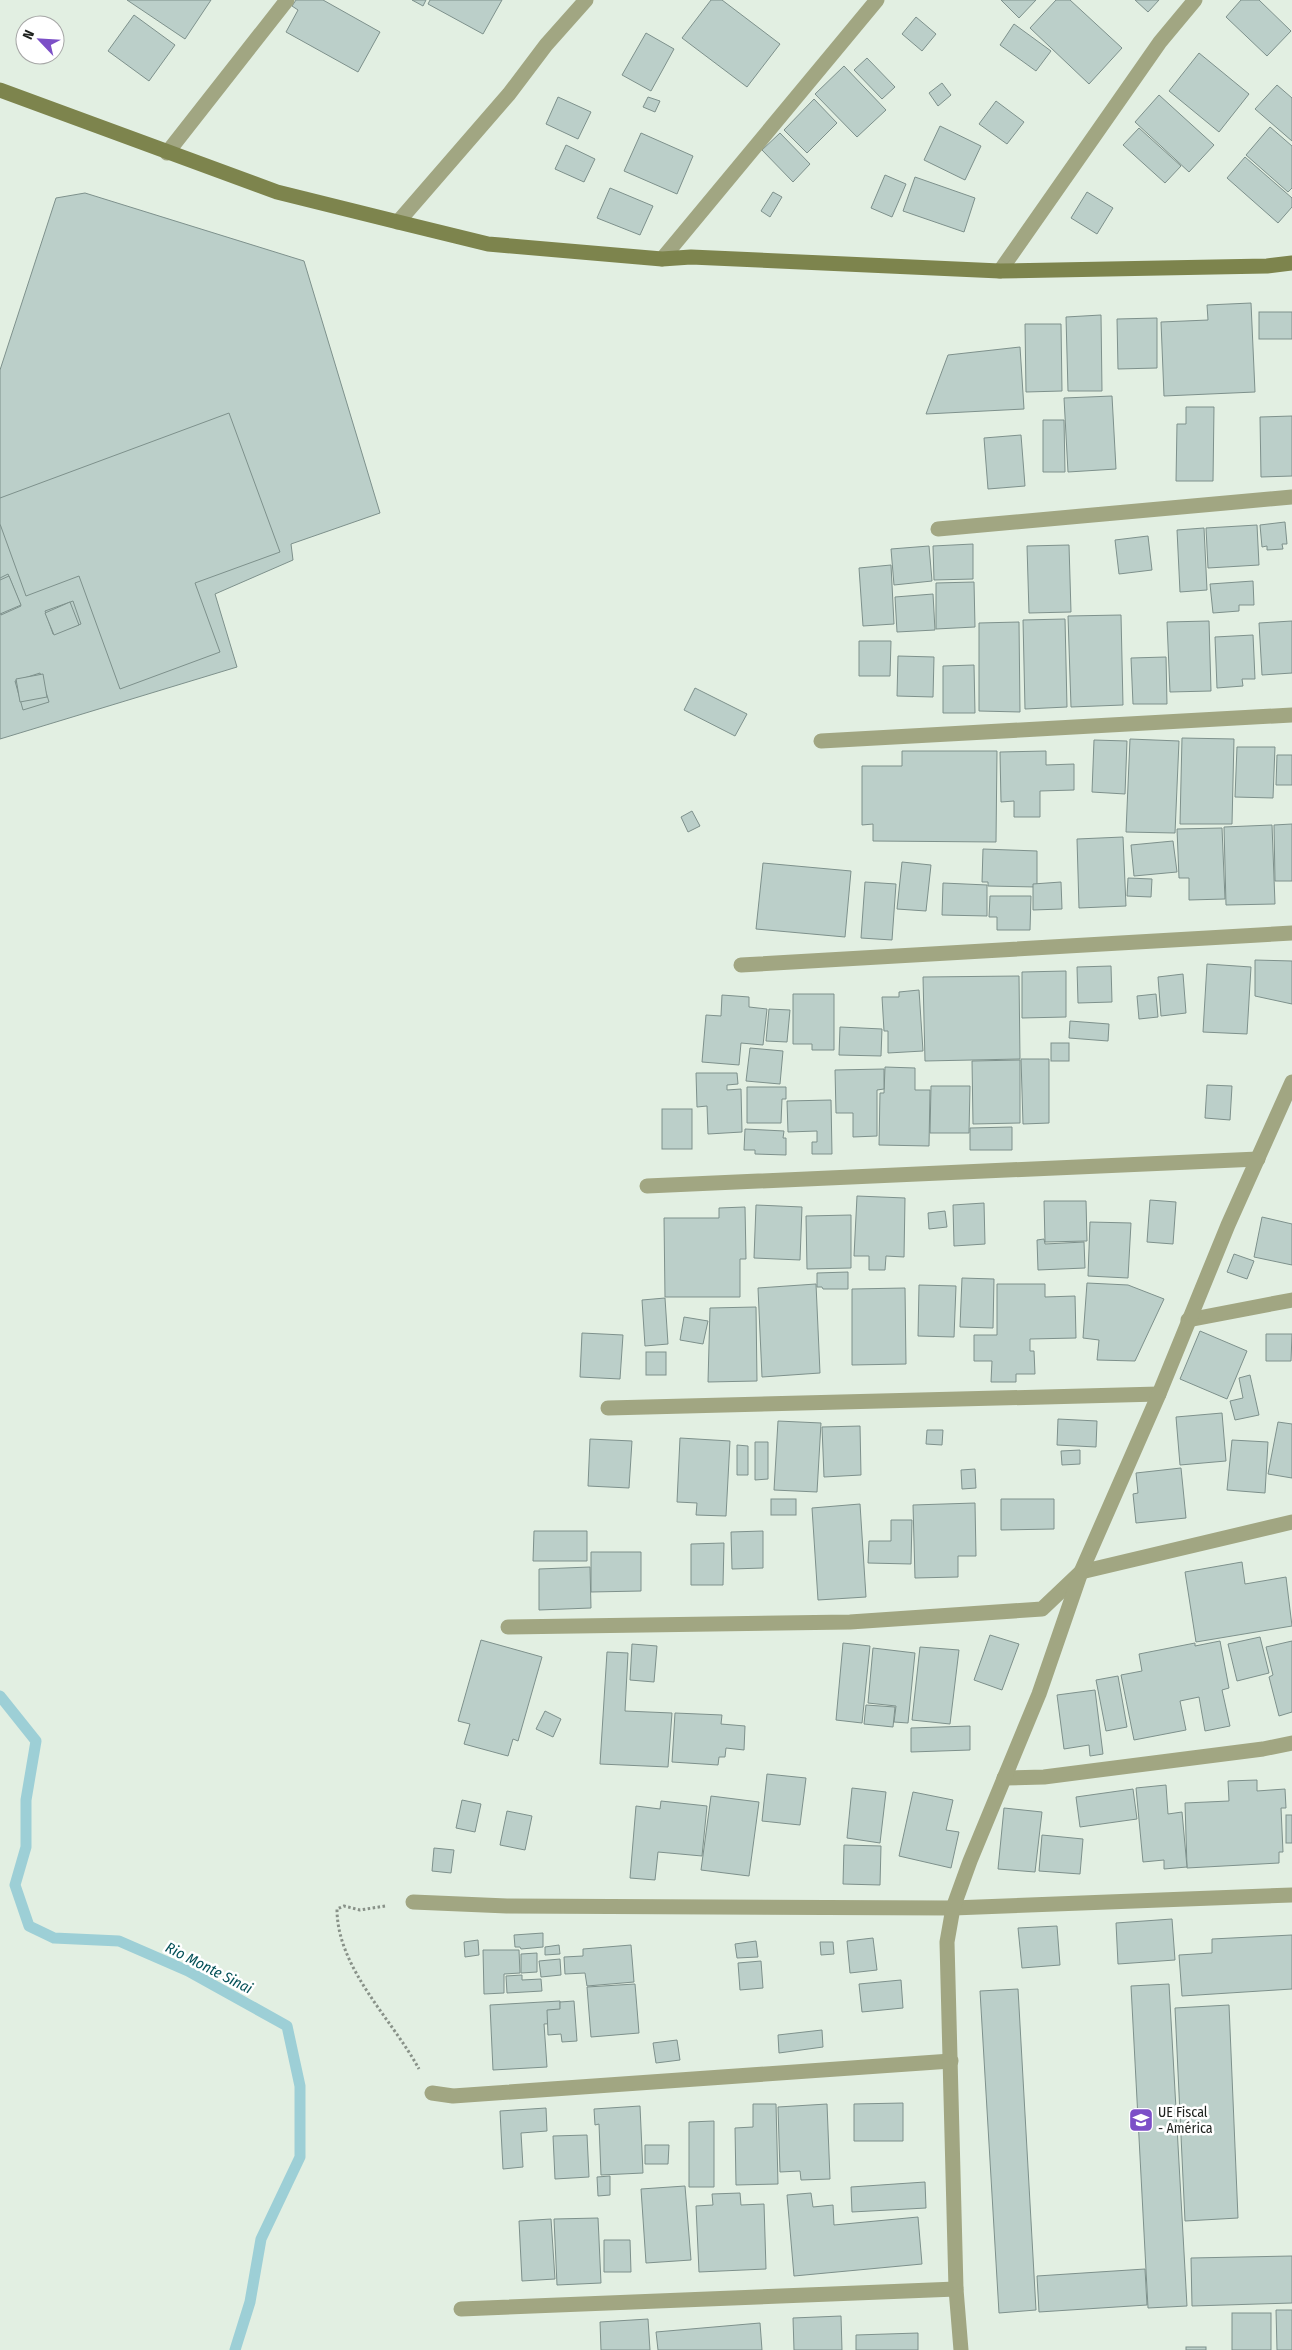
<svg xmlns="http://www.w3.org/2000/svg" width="1292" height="2350" viewBox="0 0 1292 2350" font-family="'Fira Sans Condensed',sans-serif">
<rect width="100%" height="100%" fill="#e2efe2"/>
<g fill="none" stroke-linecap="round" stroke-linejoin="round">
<!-- stream -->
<polyline stroke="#9dcfd6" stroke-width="11" points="0,1696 36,1741 26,1800 26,1847 15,1885 29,1926 54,1938 119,1941 188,1971 287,2026 300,2086 300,2157 261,2239 250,2302 235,2350"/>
</g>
<!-- building -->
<g fill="#bbcfc9" stroke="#7e918c">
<polygon points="127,0 211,0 185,39"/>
<polygon points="296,0 323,0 380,32 358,72 286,32 298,10 292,6"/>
<polygon points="412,0 426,0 423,6"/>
<polygon points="430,0 502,0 483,34 428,4"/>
<polygon points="711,0 722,0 780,44 747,87 682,38"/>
<polygon points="1001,0 1036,0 1019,18"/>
<polygon points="1056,0 1070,0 1122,48 1089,84 1030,28"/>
<polygon points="1135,0 1159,0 1148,12"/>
<polygon points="1241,0 1259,0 1291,31 1267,56 1226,17"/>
<polygon points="134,15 175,45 149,81 108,51"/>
<polygon points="916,17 936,34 922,51 902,34"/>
<polygon points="1014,24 1051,51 1036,71 1000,45"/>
<polygon points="646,33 674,49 651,91 622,75"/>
<polygon points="1199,53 1249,94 1219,132 1169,91"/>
<polygon points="867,58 895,87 882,99 854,70"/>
<polygon points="844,66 886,110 857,137 815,94"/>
<polygon points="942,83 951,95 938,106 929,93"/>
<polygon points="1277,85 1292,98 1292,141 1255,109"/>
<polygon points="1159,95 1214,145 1189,172 1135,122"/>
<polygon points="558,97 591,112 578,139 546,124"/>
<polygon points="648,97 660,101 655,112 643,107"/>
<polygon points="814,99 837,123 807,153 784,130"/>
<polygon points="996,101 1024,122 1007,144 979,124"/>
<polygon points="940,126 981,146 965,180 924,160"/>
<polygon points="1270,127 1292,146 1292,188 1288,192 1246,155"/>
<polygon points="1139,128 1181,166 1165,183 1123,145"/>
<polygon points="641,133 693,156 677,194 624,171"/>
<polygon points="780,133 810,164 793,182 762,150"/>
<polygon points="566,145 595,159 584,182 555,169"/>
<polygon points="1245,157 1292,198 1292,207 1278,223 1227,178"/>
<polygon points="885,175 906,184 892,217 871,208"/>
<polygon points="915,177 975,198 964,232 903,211"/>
<polygon points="610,188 653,206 640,235 597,218"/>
<polygon points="773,192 782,197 770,217 761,211"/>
<polygon points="1087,192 1113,208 1097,234 1071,218"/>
<polygon points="85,193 304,261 380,513 291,544 293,560 215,594 237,667 0,739 0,370 56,198"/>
<polygon points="1251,303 1255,392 1164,396 1161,322 1208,320 1207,305"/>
<rect x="1259" y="312" width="33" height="27"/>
<polygon points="1101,315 1102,391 1068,391 1066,317"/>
<polygon points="1157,318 1157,368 1118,369 1117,319"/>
<polygon points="1025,324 1061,324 1062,391 1026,392"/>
<polygon points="1020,347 1024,409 926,414 948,355"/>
<polygon points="1112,396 1116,469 1068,472 1064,398"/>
<polygon points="1186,407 1214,407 1213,481 1176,481 1177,424 1186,424"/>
<polygon points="229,413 280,552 195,583 220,652 120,689 79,576 26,596 0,524 0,498"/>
<polygon points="1292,416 1292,476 1261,477 1260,417"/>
<polygon points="1043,420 1064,420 1065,472 1043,472"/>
<polygon points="1021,435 1025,486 988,489 984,438"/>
<polygon points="1285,522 1287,544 1282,544 1283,549 1267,550 1267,546 1262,547 1260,525"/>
<polygon points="1257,525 1259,565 1208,568 1206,528"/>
<polygon points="1204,528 1207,590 1180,592 1177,530"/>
<polygon points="1148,536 1152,570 1119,574 1115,540"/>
<polygon points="973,544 973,579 934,580 933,546"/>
<polygon points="1069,545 1071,612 1029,613 1027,546"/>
<polygon points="929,546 932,581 894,585 891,549"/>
<polygon points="891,565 894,624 863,626 859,568"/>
<polygon points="8,574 21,606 1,615 0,578"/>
<polygon points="9,576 21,605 0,614 0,580"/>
<polygon points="1253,581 1254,605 1239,605 1239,611 1213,613 1210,584"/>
<polygon points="974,582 975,627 936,629 936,583"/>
<polygon points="933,594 935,630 897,632 895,597"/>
<polygon points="73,601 81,624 53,634 45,611"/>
<polygon points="70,602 79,625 54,635 45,613"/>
<polygon points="1121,615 1123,705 1071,707 1068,616"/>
<polygon points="1065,619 1067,707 1025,709 1023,620"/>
<polygon points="1209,621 1211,691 1170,692 1167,622"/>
<polygon points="1292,621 1292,673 1262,675 1259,623"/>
<polygon points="1019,622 1020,712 979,711 979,623"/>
<polygon points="1253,635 1255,679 1242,679 1243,686 1217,688 1215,637"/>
<polygon points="859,641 891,641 890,676 859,676"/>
<polygon points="898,656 934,657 933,697 897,696"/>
<polygon points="1166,657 1167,704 1133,704 1131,658"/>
<polygon points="974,665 975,713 943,713 943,666"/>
<polygon points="40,673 49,702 23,710 15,681"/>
<polygon points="43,674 47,697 20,702 16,679"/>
<polygon points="695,688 747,714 735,736 684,710"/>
<polygon points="1182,738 1234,739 1232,824 1180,824"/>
<polygon points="1130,739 1179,741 1175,833 1126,832"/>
<polygon points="1094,740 1127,741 1125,794 1092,792"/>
<polygon points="1237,747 1275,747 1273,798 1235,797"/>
<polygon points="902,751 997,751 996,842 873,841 873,824 862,825 862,766 902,766"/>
<polygon points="1046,751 1046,765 1074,764 1074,790 1040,791 1040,817 1014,817 1014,801 1001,802 1000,752"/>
<polygon points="1277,755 1292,755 1292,785 1276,785"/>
<polygon points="692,811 700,826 688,832 681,817"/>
<polygon points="1292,824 1292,881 1275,881 1274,825"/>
<polygon points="1272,825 1275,904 1226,905 1224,827"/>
<polygon points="1222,828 1225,899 1189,900 1189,878 1179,878 1177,829"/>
<polygon points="1123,837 1126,906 1079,908 1077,839"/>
<polygon points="1173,841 1177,872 1134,876 1131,845"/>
<polygon points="983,849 1037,851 1037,887 988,886 988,882 982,882"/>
<polygon points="902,862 931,865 926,911 897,909"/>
<polygon points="763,863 851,871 845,937 756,929"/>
<polygon points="1128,878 1152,879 1151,897 1127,896"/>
<polygon points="865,882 896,884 892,940 861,938"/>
<polygon points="1061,882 1062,909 1033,910 1033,884"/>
<polygon points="943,883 987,885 987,916 942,915"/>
<polygon points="990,896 1031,896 1030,930 997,930 997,917 989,917"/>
<polygon points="1255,960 1292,961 1292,1004 1255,996"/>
<polygon points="1207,964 1251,967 1247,1034 1203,1032"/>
<polygon points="1111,966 1112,1002 1078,1003 1077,967"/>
<polygon points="1066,971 1066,1017 1022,1018 1022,972"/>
<polygon points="1183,974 1186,1013 1161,1016 1158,977"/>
<polygon points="1019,976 1020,1059 925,1061 923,977"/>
<polygon points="919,990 923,1051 888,1053 888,1031 884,1031 882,997 899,997 899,992"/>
<polygon points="793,994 834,994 834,1050 812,1050 812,1044 793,1044"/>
<polygon points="1156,994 1158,1017 1139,1019 1137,996"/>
<polygon points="722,995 749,997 749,1007 767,1009 763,1045 741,1043 739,1065 702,1062 706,1015 721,1016"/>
<polygon points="769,1009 790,1010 787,1042 766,1041"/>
<polygon points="1070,1021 1109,1024 1108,1041 1069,1038"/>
<polygon points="840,1027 882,1029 881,1056 839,1055"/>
<rect x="1051" y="1043" width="18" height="18"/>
<polygon points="750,1048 783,1051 780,1084 746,1081"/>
<polygon points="1021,1059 1049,1059 1049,1123 1023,1124"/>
<polygon points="1020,1060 1020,1123 973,1124 972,1061"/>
<polygon points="885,1067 915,1068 915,1090 930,1090 929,1146 879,1145 880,1093 884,1093"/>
<polygon points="884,1069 884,1089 877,1090 877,1136 853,1137 853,1113 836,1113 835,1070"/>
<polygon points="696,1073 737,1073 738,1084 727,1085 727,1090 741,1089 742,1132 708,1134 707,1106 697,1107"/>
<polygon points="1207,1085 1232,1086 1230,1120 1205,1118"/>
<polygon points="931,1086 970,1086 969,1133 930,1133"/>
<polygon points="747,1087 786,1087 786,1099 782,1099 781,1123 747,1123"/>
<polygon points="831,1100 832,1154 812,1154 812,1142 817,1142 817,1131 788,1132 787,1101"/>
<rect x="662" y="1109" width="30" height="40"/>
<polygon points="1012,1127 1012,1150 970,1150 970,1128"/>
<polygon points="745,1129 784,1131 783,1138 786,1138 786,1155 755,1154 755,1150 744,1150"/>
<polygon points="857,1196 905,1198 904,1257 886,1256 885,1270 869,1270 869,1256 854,1256"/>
<polygon points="1150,1200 1176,1202 1173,1244 1147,1242"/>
<polygon points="1044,1201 1086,1201 1087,1241 1045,1242"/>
<polygon points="984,1203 985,1244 954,1246 953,1205"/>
<polygon points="756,1205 802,1207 800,1260 754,1258"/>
<polygon points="745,1207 746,1259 740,1259 740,1297 665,1297 664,1218 719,1218 719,1208"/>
<polygon points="945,1211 947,1227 929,1229 928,1213"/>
<polygon points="851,1215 851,1268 807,1269 806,1216"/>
<polygon points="1262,1217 1292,1224 1292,1265 1254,1257"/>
<polygon points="1090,1222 1131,1223 1128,1278 1088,1276"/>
<polygon points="1044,1239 1045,1244 1084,1242 1085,1268 1038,1270 1037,1240"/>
<polygon points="1234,1254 1254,1261 1247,1279 1227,1272"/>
<polygon points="848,1272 848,1289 823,1289 822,1287 817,1287 817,1273"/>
<polygon points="962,1278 994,1279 993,1328 960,1327"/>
<polygon points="1087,1283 1128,1285 1164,1299 1135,1361 1097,1360 1099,1340 1083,1338"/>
<polygon points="816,1284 820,1373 762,1377 758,1288"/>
<polygon points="997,1284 1045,1284 1045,1297 1075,1296 1076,1338 1030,1339 1030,1351 1034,1351 1035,1374 1016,1374 1016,1382 991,1382 992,1361 974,1361 974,1335 997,1335"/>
<polygon points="919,1285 956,1286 954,1337 918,1336"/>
<polygon points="905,1288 906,1364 852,1365 852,1289"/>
<polygon points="665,1298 668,1344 645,1346 642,1300"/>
<polygon points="756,1307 757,1381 708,1382 710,1308"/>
<polygon points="684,1317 708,1321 703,1344 680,1340"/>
<polygon points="1200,1331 1247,1351 1227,1399 1180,1379"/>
<polygon points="582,1333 623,1335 620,1379 580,1377"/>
<polygon points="1266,1334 1292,1334 1291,1361 1266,1361"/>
<rect x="646" y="1352" width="20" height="23"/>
<polygon points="1250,1375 1259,1415 1235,1420 1230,1401 1243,1398 1239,1378"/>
<polygon points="1222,1413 1226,1461 1180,1465 1176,1417"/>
<polygon points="1058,1419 1097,1421 1096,1447 1057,1445"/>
<polygon points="778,1421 821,1423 817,1492 774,1490"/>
<polygon points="1278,1422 1292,1424 1292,1478 1268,1474"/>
<polygon points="860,1426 861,1475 824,1477 822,1427"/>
<polygon points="927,1430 943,1430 942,1445 926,1444"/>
<polygon points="680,1438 730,1441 726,1516 696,1515 697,1503 677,1502"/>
<polygon points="590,1439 632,1441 629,1488 588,1486"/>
<polygon points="1232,1440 1268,1442 1265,1493 1227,1490"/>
<polygon points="755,1442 768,1442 768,1479 755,1480"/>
<polygon points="737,1445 748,1446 748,1475 737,1475"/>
<polygon points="1080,1450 1080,1464 1062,1465 1061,1451"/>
<polygon points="1181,1468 1186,1518 1136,1523 1133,1494 1138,1493 1136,1473"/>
<polygon points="975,1469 976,1488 962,1489 961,1470"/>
<rect x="771" y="1499" width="25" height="16"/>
<polygon points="1001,1499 1054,1499 1054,1529 1001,1530"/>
<polygon points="975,1503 976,1556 958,1556 958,1577 915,1578 913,1505"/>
<polygon points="860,1504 866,1597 818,1600 812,1508"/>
<polygon points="891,1520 912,1520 911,1564 868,1563 869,1541 891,1541"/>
<polygon points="534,1531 587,1531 587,1561 533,1561"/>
<polygon points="763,1531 763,1568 732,1569 731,1532"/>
<polygon points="724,1543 723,1585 691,1585 691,1544"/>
<polygon points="591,1552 641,1552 641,1591 591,1592"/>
<polygon points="1242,1562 1245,1584 1286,1577 1292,1626 1196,1642 1185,1572"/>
<polygon points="590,1567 591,1608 539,1610 539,1569"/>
<polygon points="990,1635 1019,1644 1002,1690 974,1680"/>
<polygon points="1260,1637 1269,1673 1237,1681 1228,1644"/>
<polygon points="481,1640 542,1657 518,1741 513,1739 508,1756 464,1744 470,1724 458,1721"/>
<polygon points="1220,1641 1229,1688 1222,1690 1230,1726 1205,1731 1199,1697 1180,1701 1186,1730 1134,1740 1121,1675 1142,1671 1139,1654 1195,1643 1195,1646"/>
<polygon points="1292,1641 1292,1712 1279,1716 1269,1677 1273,1675 1266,1647"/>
<polygon points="843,1643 870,1646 862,1723 836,1720"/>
<polygon points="632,1644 657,1646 654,1682 630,1680"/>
<polygon points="920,1647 959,1650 950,1724 912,1720"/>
<polygon points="873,1648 915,1653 908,1723 894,1722 896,1706 868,1703"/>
<polygon points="607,1652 628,1653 625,1711 672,1713 668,1767 600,1764"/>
<polygon points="1118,1676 1127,1727 1106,1731 1096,1680"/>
<polygon points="1095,1690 1103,1754 1090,1756 1089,1745 1064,1749 1057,1695"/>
<polygon points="866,1705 895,1707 893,1727 864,1724"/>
<polygon points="545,1711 561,1719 553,1737 536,1729"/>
<polygon points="675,1713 722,1715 721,1724 745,1726 744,1750 726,1748 725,1757 719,1757 718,1765 672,1762"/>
<polygon points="970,1726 970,1750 911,1752 911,1728"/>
<polygon points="767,1774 806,1778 800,1825 762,1821"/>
<polygon points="1257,1780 1257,1791 1285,1789 1286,1808 1281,1808 1283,1852 1279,1852 1279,1863 1187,1868 1185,1803 1229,1801 1228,1781"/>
<polygon points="1166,1785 1168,1814 1182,1812 1187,1867 1164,1869 1164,1860 1143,1862 1136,1788"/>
<polygon points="852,1788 886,1792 880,1843 847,1838"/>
<polygon points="1133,1789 1137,1819 1080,1827 1076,1797"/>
<polygon points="913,1792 953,1800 946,1830 959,1832 951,1868 899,1856"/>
<polygon points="711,1796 759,1802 749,1876 701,1870"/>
<polygon points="462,1800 481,1804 475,1832 456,1828"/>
<polygon points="661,1801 707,1806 702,1856 658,1852 655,1880 630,1878 636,1806 660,1809"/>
<polygon points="1004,1808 1042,1812 1035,1872 998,1869"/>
<polygon points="507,1811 532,1816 525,1850 500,1845"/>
<rect x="1286" y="1815" width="6" height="28"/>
<polygon points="1042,1835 1083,1839 1080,1874 1039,1871"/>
<polygon points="844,1845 881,1846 880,1885 843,1884"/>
<polygon points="434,1848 454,1850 451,1873 432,1871"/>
<polygon points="1172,1919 1175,1960 1118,1964 1116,1923"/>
<polygon points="1057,1926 1060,1965 1022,1968 1018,1928"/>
<polygon points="543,1933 543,1947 521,1949 520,1947 515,1947 514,1935"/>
<polygon points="1292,1935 1292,1989 1182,1996 1179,1955 1212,1953 1212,1939"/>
<polygon points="873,1938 877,1970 850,1973 847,1941"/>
<polygon points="478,1940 479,1955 465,1957 464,1942"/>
<polygon points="756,1941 758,1957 737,1958 735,1944"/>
<polygon points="820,1942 833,1942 834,1954 821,1955"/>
<polygon points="559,1945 560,1954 545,1955 545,1947"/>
<polygon points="631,1945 634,1982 587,1986 585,1973 565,1974 564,1957 583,1956 583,1949"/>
<polygon points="483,1950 519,1950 520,1973 504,1974 504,1993 484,1994"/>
<polygon points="537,1953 537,1972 521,1973 521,1954"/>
<polygon points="560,1959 561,1975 541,1977 539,1961"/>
<polygon points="761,1961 763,1988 740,1990 738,1963"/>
<polygon points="522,1975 522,1980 541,1979 542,1991 507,1993 506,1976"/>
<polygon points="901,1980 903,2008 862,2012 859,1984"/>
<polygon points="635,1984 639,2033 591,2037 587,1987"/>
<polygon points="1169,1984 1187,2306 1148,2308 1131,1986"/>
<polygon points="1018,1989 1036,2310 999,2313 980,1991"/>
<polygon points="560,2001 561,2023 544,2024 547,2067 493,2070 490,2005"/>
<polygon points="574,2001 577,2041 562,2042 561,2034 548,2035 547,2010 560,2009 560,2002"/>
<polygon points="1229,2005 1238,2218 1185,2221 1175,2008"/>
<polygon points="822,2030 823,2047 779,2053 778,2035"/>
<polygon points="677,2040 680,2060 656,2063 653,2043"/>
<polygon points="903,2103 903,2141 854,2141 854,2104"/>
<polygon points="753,2104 776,2104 778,2184 736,2185 735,2128 753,2127"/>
<polygon points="827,2104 830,2179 801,2180 800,2171 780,2172 778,2107"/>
<polygon points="640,2106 643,2173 601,2175 599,2124 595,2125 594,2109"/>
<polygon points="546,2108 547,2131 521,2133 523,2167 503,2169 500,2111"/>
<polygon points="714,2121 714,2187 689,2187 689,2122"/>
<polygon points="587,2135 589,2177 555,2179 553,2136"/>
<polygon points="645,2145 669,2145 668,2164 645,2164"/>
<polygon points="610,2176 610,2195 598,2196 597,2177"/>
<polygon points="925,2182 926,2208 852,2212 851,2187"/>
<polygon points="685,2186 691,2260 646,2263 641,2189"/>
<polygon points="740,2193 741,2205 764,2204 766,2269 699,2272 696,2206 713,2205 712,2194"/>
<polygon points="811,2193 813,2207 833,2205 834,2225 918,2217 922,2264 794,2276 787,2195"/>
<polygon points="598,2218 601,2283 557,2285 554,2219"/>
<polygon points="551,2219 555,2279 522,2281 519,2221"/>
<polygon points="604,2240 630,2240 631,2272 604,2272"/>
<polygon points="1292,2256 1292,2303 1192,2306 1191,2258"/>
<polygon points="1145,2269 1147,2305 1039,2312 1037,2276"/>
<polygon points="1276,2310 1292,2310 1292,2350 1277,2350"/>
<rect x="1232" y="2313" width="39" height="37"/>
<polygon points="841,2316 842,2350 794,2350 793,2318"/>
<polygon points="648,2319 650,2350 601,2350 600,2322"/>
<polygon points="760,2323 762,2350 658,2350 656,2332"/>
<polygon points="918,2333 918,2350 856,2350 856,2335"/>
<rect x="1186" y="2347" width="20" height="3"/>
</g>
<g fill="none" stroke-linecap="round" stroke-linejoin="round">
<!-- path -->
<path stroke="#889188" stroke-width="3" stroke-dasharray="2.5 2.5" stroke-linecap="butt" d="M385 1906 360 1910 344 1906 337 1909C337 1968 392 2019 419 2069"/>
<!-- street -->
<g stroke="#a1a682" stroke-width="15">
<polyline points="167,153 287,0"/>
<polyline points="398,222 509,94 546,45 586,0"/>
<polyline points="662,259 877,0"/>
<polyline points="1000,271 1160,42 1195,0"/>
<polyline points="938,529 1292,497"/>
<polyline points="821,741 1292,715"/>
<polyline points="741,965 1292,933"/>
<polyline points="647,1186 1258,1159"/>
<polyline points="1188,1320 1292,1300"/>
<polyline points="608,1408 1159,1394"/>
<polyline points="508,1627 850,1622 1042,1609 1081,1572 1292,1522"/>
<polyline points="1004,1778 1044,1777 1263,1749 1292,1743"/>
<polyline points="413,1902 507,1906 953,1908 1292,1895"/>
<polyline points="432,2093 453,2096 951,2061"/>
<polyline points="461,2309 956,2289"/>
<polyline points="961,2350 956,2289 947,1942 953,1908 970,1861 1039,1694 1081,1572 1159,1394 1228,1225 1292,1082"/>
</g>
<!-- secondary -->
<polyline stroke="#7d844d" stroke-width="15" points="0,90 277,192 398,222 488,244 662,259 691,257 1000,271 1267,266 1292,263"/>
</g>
<!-- icons -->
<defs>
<symbol id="school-square" viewBox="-11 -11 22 22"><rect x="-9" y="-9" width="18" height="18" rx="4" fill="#7c4fc7" stroke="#fff"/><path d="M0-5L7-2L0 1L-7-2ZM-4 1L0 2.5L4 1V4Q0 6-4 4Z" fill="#fff"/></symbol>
</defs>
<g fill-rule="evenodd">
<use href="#school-square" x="1127" y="2106" width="28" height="28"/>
</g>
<g text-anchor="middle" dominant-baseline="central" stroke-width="5" stroke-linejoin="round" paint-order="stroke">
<!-- poi labels -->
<g font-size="14" fill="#1d211d" stroke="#fff" text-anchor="start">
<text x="1158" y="2112">UE Fiscal<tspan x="1158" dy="16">- América</tspan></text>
</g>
<!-- water labels -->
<g font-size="15" font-style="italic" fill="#045058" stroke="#fff">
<text transform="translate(209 1968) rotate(27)">Rio Monte Sinai</text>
</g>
</g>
<!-- north arrow -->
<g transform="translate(40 40) rotate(295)"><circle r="24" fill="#ffffff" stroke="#a5a6a5"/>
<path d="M0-4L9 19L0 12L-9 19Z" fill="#7c4fc7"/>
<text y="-8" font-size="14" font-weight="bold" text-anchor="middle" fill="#1d211d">N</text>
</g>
</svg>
